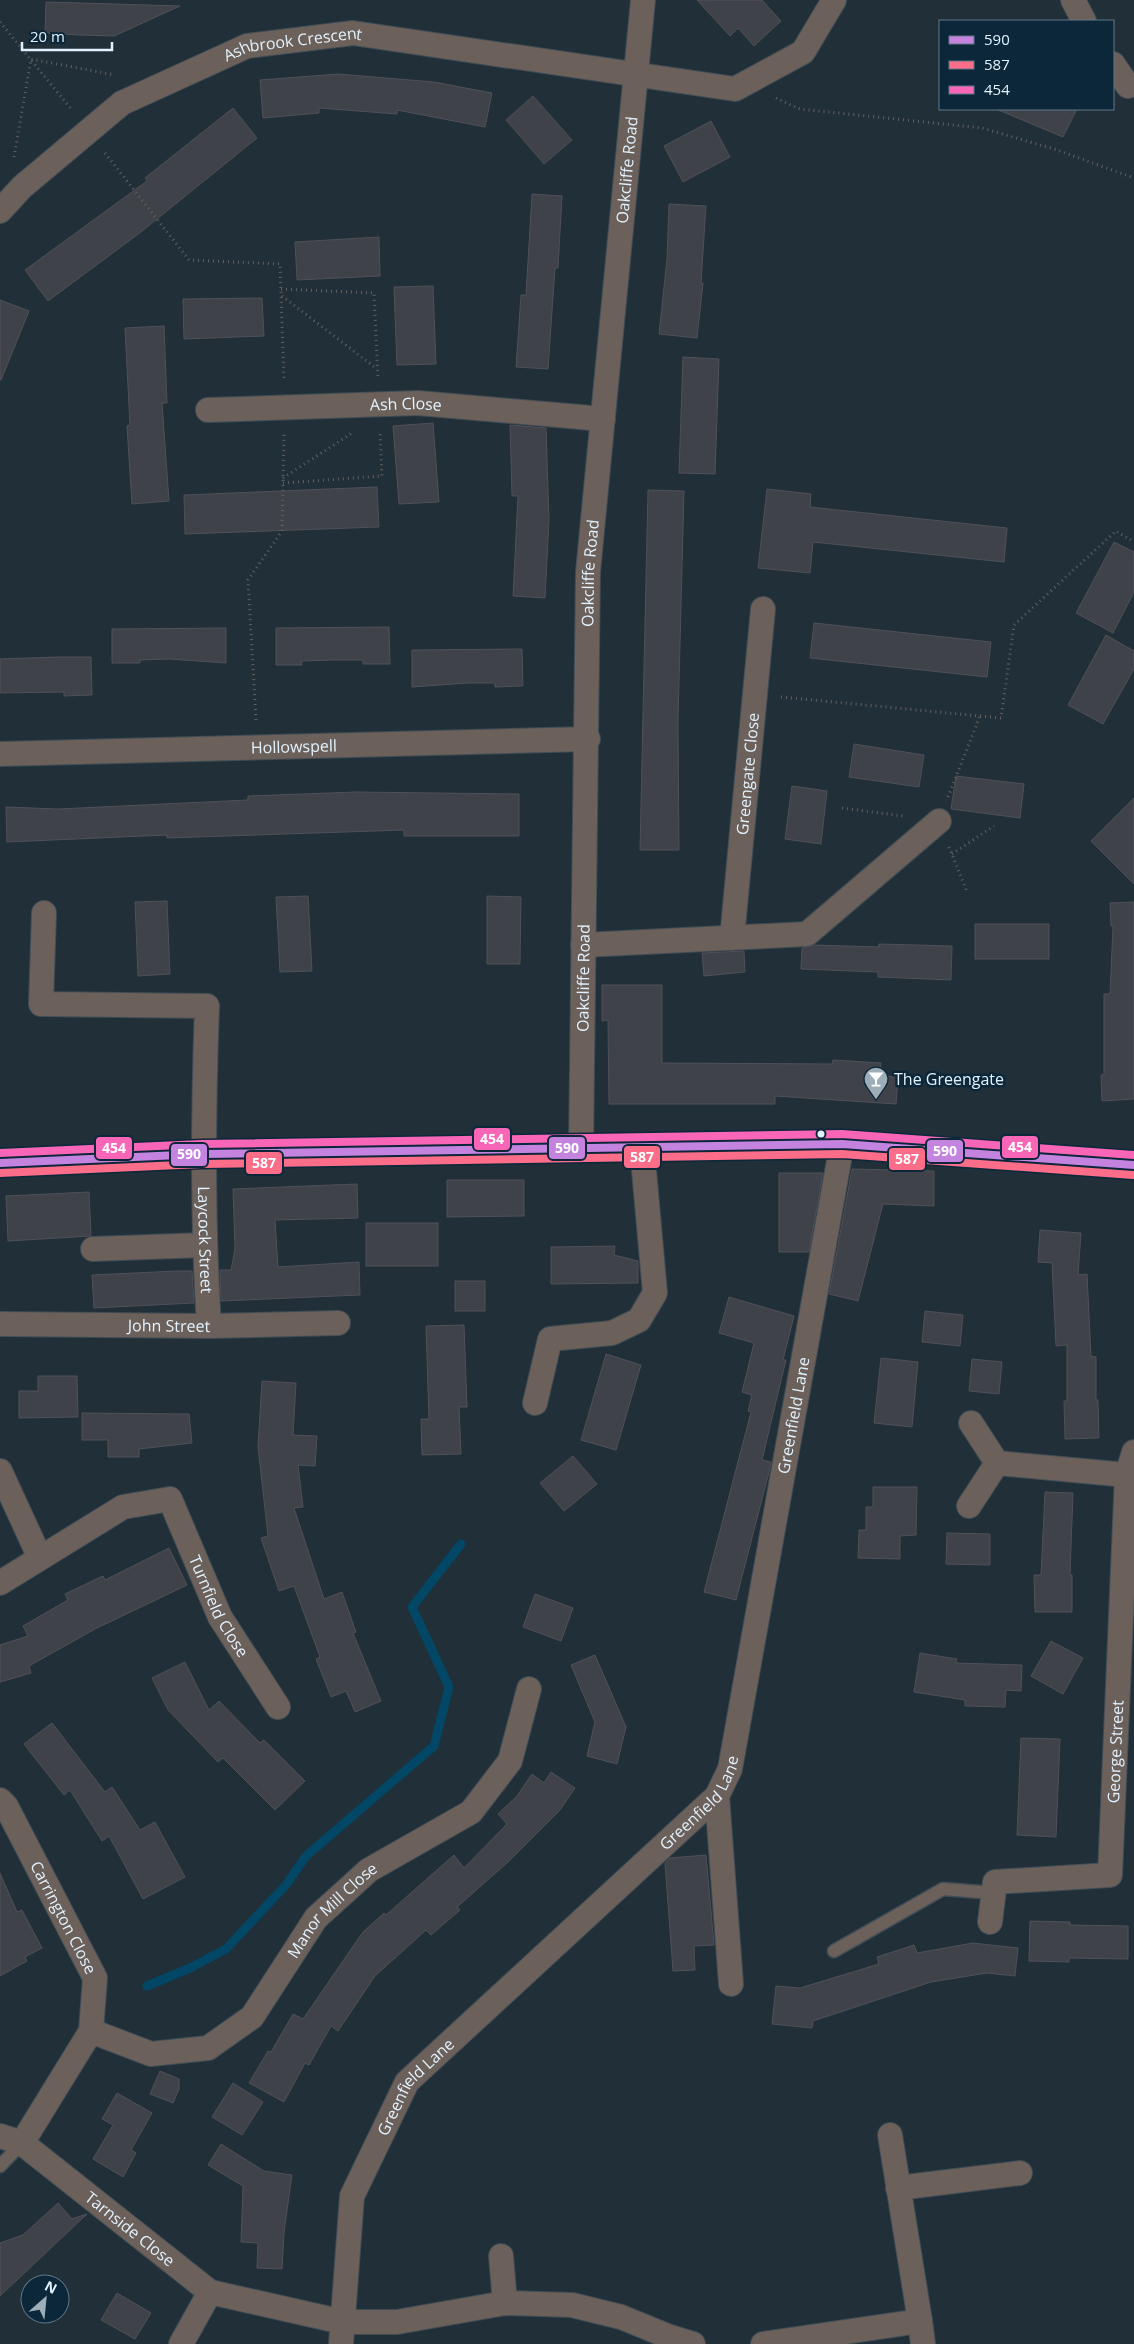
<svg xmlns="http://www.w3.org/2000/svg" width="1134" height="2344" viewBox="0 0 1134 2344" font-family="'Open Sans',sans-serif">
<rect width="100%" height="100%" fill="#202f38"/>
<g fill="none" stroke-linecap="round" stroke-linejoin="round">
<!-- stream -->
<polyline stroke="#034766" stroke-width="9" points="147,1986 190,1968 226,1949 286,1885 306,1856 434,1746 449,1687 412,1607 461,1544"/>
</g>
<!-- building -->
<g fill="#40424a" stroke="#505058">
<polygon points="697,0 762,0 781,21 754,46 738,28 730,36"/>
<polygon points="46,2 81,3 180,6 114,36 80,35 45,33"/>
<polygon points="338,74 434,82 492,93 485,127 397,110 397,114 319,108 319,113 263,118 260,80"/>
<polygon points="533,96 572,140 544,164 506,120"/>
<polygon points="233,108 257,138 141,232 48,301 25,270 147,181 145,178"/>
<polygon points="996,109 1077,109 1063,137"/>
<polygon points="711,121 730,157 683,182 664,146"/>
<polygon points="532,194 562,196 558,268 555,268 548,369 516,367 521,295 526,295"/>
<polygon points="669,204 706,206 701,283 703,283 697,338 659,334 667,259"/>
<polygon points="379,237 380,276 297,280 295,242"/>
<polygon points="433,286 436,364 397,365 394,287"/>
<polygon points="262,298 264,336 184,339 183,299"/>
<polygon points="0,300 29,311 1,380 0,380"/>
<polygon points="164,326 167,403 162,403 169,501 132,504 127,426 130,425 125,328"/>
<polygon points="683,357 719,359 715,474 679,473"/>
<polygon points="433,423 439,502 399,504 393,426"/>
<polygon points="510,425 546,428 549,520 545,598 513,596 518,496 512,496"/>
<polygon points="377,487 379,527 185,534 184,495"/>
<polygon points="767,489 811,494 810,507 1007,528 1004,562 813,542 810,573 758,568"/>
<polygon points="648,490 684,491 678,721 679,850 640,850"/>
<polygon points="1114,542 1134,552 1134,592 1113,633 1076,613"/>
<polygon points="814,623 991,642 987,677 810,658"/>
<polygon points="389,627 390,664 363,664 363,660 333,660 301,661 302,665 276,665 276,628"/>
<polygon points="226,628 226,663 169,659 140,660 140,663 112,663 112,629"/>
<polygon points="1106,635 1134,651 1134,669 1103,724 1068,705"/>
<polygon points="522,649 523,686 495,687 495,683 468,683 412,687 412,650"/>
<polygon points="57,657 91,657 92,695 64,696 64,692 0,693 0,659"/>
<polygon points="854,744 924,755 919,787 849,777"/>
<polygon points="956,776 1024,784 1020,818 951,809"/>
<polygon points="792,786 827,791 821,844 785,839"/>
<polygon points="356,792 519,794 519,836 404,836 404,830 167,838 167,835 7,842 6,807 58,809 248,800 248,796"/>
<polygon points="1134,798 1134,884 1091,841"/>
<polygon points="308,896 312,971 280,972 276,897"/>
<polygon points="487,896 521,897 520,964 487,964"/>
<polygon points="167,901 170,974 138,976 135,902"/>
<polygon points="1134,902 1134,1099 1102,1101 1101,1075 1104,1074 1104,994 1110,994 1113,926 1111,926 1110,903"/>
<rect x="975" y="924" width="74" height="35"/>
<polygon points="879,944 952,946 951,980 878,977 878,972 801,969 802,948 815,945 879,947"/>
<polygon points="744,951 745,972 704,976 702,953"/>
<polygon points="602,985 662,985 662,1063 832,1064 833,1060 881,1063 880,1076 898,1077 896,1104 775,1096 775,1104 609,1104 608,1020 602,1021"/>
<polygon points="852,1169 934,1171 934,1206 883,1204 858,1301 829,1294"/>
<polygon points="779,1173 823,1173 809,1252 779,1252"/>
<polygon points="447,1180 524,1180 524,1216 447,1217"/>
<polygon points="357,1184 358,1218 275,1220 278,1267 359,1262 360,1295 221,1301 220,1270 231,1270 235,1249 233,1189"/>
<polygon points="89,1192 91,1236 8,1241 6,1196"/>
<rect x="366" y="1223" width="72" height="43"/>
<polygon points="1040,1230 1081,1233 1078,1275 1087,1274 1091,1356 1096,1357 1096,1400 1098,1400 1099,1438 1065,1439 1064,1401 1067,1401 1067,1345 1056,1346 1052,1263 1038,1262"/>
<polygon points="615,1246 614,1255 638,1261 638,1283 551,1284 551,1247"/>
<polygon points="176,1271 192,1271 194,1303 94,1308 92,1275"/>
<rect x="455" y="1281" width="30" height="30"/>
<polygon points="729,1297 794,1316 783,1360 786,1360 762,1460 771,1462 769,1472 736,1600 704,1592 751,1412 748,1411 752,1395 742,1392 754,1343 719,1333"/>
<polygon points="925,1311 963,1315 960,1346 922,1342"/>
<polygon points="464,1325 467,1407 459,1407 461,1454 422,1455 421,1419 429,1419 426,1326"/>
<polygon points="606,1354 641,1365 616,1450 581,1440"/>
<polygon points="881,1358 918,1362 912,1427 874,1423"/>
<polygon points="972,1359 1002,1362 999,1394 969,1391"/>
<polygon points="38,1376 77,1376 78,1417 19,1418 19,1391 38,1391"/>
<polygon points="262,1381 296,1383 293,1435 317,1436 315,1466 298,1465 303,1507 294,1508 324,1599 342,1592 356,1632 353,1633 381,1701 355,1712 346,1691 331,1697 316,1659 320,1657 294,1586 279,1591 261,1538 268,1536 258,1447"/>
<polygon points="82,1413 189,1414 192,1443 139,1449 139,1457 108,1457 108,1440 82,1440"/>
<polygon points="573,1456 597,1484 564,1511 540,1483"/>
<polygon points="873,1487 917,1487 916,1535 900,1536 900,1559 858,1558 859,1530 866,1530 866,1507 873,1507"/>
<polygon points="1045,1492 1073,1493 1070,1575 1072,1575 1072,1612 1035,1612 1034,1575 1041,1575"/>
<polygon points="947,1533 990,1534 990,1565 946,1564"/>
<polygon points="169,1548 187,1585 95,1629 29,1666 31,1673 0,1682 0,1645 28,1636 23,1626 68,1600 65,1594 103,1576 105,1580"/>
<polygon points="535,1594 573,1608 561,1641 523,1627"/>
<polygon points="1051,1641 1083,1658 1063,1694 1031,1676"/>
<polygon points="920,1653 957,1659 956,1663 1022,1665 1021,1691 1006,1690 1005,1707 965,1706 965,1700 914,1692"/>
<polygon points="595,1655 626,1727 617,1764 587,1756 595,1722 571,1665"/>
<polygon points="185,1662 209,1710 219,1701 260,1743 264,1740 305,1781 275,1810 223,1758 218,1762 168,1710 152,1678"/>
<polygon points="52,1723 105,1792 112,1787 140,1830 155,1822 185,1877 143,1899 109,1836 102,1841 70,1790 64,1795 24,1744"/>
<polygon points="1021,1738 1060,1739 1056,1837 1017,1835"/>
<polygon points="551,1772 575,1788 560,1810 508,1862 457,1907 460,1910 431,1935 426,1930 375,1976 338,2031 331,2026 309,2065 305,2063 284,2102 249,2083 268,2051 271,2052 293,2014 303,2019 363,1932 384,1913 386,1915 454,1855 464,1868 507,1824 498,1814 517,1796 532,1774 544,1783"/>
<polygon points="706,1855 714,1945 694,1946 695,1970 673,1971 665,1863 670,1858"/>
<polygon points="0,1873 17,1912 22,1910 42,1948 25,1957 27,1961 0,1976"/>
<polygon points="1030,1921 1070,1922 1070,1925 1128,1926 1128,1959 1069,1958 1069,1962 1029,1961"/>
<polygon points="973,1943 1018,1948 1015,1976 987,1973 931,1982 813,2021 812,2028 772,2024 776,1986 800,1988 879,1964 877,1957 914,1945 917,1953"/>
<polygon points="160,2071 179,2079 179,2089 173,2103 150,2094"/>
<polygon points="233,2083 263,2102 242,2135 212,2117"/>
<polygon points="117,2093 152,2113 131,2150 136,2153 123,2177 93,2159 113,2125 102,2119"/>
<polygon points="221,2144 264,2171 292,2175 284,2232 282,2269 257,2268 258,2243 241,2242 243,2186 208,2165"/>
<polygon points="58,2203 72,2219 87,2214 0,2296 0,2243 23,2235"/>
<polygon points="117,2293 151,2313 135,2339 101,2320"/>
</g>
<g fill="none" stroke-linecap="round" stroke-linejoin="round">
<defs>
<g id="lane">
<polyline points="834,1951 943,1889 994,1893"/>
<polyline points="0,2166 22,2143"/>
</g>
<g id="street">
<polyline points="1073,0 1084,21"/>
<polyline points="1113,64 1128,86"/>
<path id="s1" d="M0 211 22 187 122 103 247 46 353 33 735 89 803 52 834 0"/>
<path id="s2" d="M208 410 418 403 603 419"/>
<path id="s3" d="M0 754 588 739"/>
<path id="s4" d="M44 913 41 1004 207 1006C203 1114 202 1217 209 1326"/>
<path id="s5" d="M732 938 763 609"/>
<polyline points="583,945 807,934 939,821"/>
<path id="s6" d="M581 1149 588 572 643 0"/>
<polyline points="93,1249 204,1245"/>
<path id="s7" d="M0 1324 209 1326 338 1323"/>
<polyline points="535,1403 550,1339 612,1333 639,1320 655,1293 642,1148"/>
<polyline points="971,1423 997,1463 1127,1475"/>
<polyline points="0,1471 40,1558"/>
<polyline points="969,1506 997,1463"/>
<path id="s8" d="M0 1583 123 1507 170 1499 220 1617 278 1707"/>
<polyline points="717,1796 731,1984"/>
<path id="s9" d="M0 1800 6 1806 95 1978 91 2031 22 2143"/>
<path id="s10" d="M990 1922 995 1882 1110 1875 1127 1475 1134 1452"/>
<path id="s11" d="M91 2031 151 2054 208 2048 252 2017 316 1918 369 1870 471 1812 510 1761 529 1689"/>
<polyline points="890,2135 920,2321"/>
<path id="s12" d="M0 2136 22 2143 210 2292 181 2344"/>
<polyline points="898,2188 1020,2173"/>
<polyline points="501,2256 505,2303"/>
<polyline points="210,2292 343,2322 397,2322 505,2303 572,2305 621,2317 670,2337 693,2344"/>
<path id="s13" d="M341 2344 352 2196 407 2082 717 1796 730 1769 842 1144"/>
<polyline points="763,2344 920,2321 923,2344"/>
</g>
<polyline id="highway" points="0,1163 202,1154 842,1144 1134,1165"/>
</defs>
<!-- lane casing -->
<use href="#lane" stroke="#414d56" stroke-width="15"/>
<!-- street casing -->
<use href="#street" stroke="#414d56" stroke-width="26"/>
<!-- highway casing -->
<use href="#highway" stroke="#414d56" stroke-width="30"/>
<!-- path -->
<g stroke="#64605f" stroke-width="3" stroke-dasharray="1 4" stroke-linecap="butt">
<polyline points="0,22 72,110"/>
<polyline points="776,98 800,109 982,128 1057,150 1134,178"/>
<polyline points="105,153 189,260 280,264 284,381"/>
<polyline points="14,157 31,59 115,75"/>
<polyline points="281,289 374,293 378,377"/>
<polyline points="282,296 377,369"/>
<polyline points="283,478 352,433"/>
<polyline points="283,483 382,476 380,431"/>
<polyline points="781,697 1001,718 1014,625 1116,531 1134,542"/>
<polyline points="256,720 248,580 282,531 284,434"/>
<polyline points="948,797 980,716"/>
<polyline points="842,808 903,816"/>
<polyline points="949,847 967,892"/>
<polyline points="952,854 994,826"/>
</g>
<!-- lane -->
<use href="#lane" stroke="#6c605a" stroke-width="12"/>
<!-- street -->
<use href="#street" stroke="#6c605a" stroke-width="24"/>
<!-- highway -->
<use href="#highway" stroke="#6f6866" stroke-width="28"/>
<defs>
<polyline id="bus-1" points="0,1163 202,1154 842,1144 1134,1165"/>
<polyline id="bus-2" points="0,1173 202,1164 842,1154 1133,1175"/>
<polyline id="bus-3" points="0,1153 202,1144 842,1134 1134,1155"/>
</defs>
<!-- bus-1 casing -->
<use href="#bus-1" stroke="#0b2739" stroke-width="11"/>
<!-- bus-2 casing -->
<use href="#bus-2" stroke="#0b2739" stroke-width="11"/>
<!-- bus-3 casing -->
<use href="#bus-3" stroke="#0b2739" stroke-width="11"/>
<!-- bus-1 -->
<use href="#bus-1" stroke="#c483df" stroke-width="8"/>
<!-- bus-2 -->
<use href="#bus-2" stroke="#fb6d88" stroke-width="8"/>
<!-- bus-3 -->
<use href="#bus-3" stroke="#fa66b7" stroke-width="8"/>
</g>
<!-- icons -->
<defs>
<symbol id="bar-pin" viewBox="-11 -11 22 30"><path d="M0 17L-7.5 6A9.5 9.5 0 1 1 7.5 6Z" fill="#9daeb9" stroke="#0b2739"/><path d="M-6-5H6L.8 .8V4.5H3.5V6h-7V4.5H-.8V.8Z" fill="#fff"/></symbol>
</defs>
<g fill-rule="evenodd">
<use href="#bar-pin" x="862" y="1065" width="28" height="38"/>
</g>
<!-- markers -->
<circle fill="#e1f2fe" stroke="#0b2739" stroke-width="2" cx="821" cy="1134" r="4.5"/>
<g text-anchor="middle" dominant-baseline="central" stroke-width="5" stroke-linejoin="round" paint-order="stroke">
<!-- street labels -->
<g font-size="16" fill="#e1f2fe" stroke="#0b2739">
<text stroke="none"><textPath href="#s1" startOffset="346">Ashbrook Crescent</textPath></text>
<text stroke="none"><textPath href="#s6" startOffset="981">Oakcliffe Road</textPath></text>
<text stroke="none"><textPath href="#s2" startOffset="198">Ash Close</textPath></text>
<text stroke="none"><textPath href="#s6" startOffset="576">Oakcliffe Road</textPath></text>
<text stroke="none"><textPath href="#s3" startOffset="294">Hollowspell</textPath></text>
<text stroke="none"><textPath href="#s5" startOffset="165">Greengate Close</textPath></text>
<text stroke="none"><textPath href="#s6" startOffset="171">Oakcliffe Road</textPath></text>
<text stroke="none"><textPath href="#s4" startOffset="491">Laycock Street</textPath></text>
<text stroke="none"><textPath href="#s7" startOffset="169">John Street</textPath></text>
<text stroke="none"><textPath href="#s13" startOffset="1086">Greenfield Lane</textPath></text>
<text stroke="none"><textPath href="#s8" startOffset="310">Turnfield Close</textPath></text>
<text stroke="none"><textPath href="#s10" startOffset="279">George Street</textPath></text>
<text stroke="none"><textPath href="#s13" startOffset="681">Greenfield Lane</textPath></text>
<text stroke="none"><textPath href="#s11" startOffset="310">Manor Mill Close</textPath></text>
<text stroke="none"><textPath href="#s9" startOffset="134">Carrington Close</textPath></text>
<text stroke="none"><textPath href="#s13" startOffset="276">Greenfield Lane</textPath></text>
<text stroke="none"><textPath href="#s12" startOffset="161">Tarnside Close</textPath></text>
</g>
<!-- poi labels -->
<g font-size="16" fill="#e1f2fe" stroke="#0b2739" text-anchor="start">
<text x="894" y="1079">The Greengate</text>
</g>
</g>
<g stroke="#0b2739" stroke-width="2">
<rect x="473" y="1127" width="38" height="24" rx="5" fill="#fa66b7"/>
<rect x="1001" y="1135" width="38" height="24" rx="5" fill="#fa66b7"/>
<rect x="95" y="1136" width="38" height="24" rx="5" fill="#fa66b7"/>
<rect x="548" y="1136" width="38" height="24" rx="5" fill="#c483df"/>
<rect x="926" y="1139" width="38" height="24" rx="5" fill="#c483df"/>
<rect x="170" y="1143" width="38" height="24" rx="5" fill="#c483df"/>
<rect x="623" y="1145" width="38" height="24" rx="5" fill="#fb6d88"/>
<rect x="888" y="1147" width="38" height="24" rx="5" fill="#fb6d88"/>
<rect x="245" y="1151" width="38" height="24" rx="5" fill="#fb6d88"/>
</g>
<g font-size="14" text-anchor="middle" font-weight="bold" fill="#fff">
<text x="492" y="1144">454</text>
<text x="1020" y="1152">454</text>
<text x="114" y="1153">454</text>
<text x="567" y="1153">590</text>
<text x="945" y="1156">590</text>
<text x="189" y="1159">590</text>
<text x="642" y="1162">587</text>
<text x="907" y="1164">587</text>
<text x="264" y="1168">587</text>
</g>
<!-- legend -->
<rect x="939" y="20" width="175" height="90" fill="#0b2739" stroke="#617888"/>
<rect x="949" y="36" width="25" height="8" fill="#c483df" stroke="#617888"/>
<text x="984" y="45" font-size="15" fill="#e1f2fe">590</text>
<rect x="949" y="61" width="25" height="8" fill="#fb6d88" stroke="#617888"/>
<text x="984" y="70" font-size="15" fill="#e1f2fe">587</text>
<rect x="949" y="86" width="25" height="8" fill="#fa66b7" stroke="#617888"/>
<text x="984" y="95" font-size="15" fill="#e1f2fe">454</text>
<!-- north arrow -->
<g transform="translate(45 2299) rotate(27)"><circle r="24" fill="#0b2739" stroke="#617888"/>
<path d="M0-4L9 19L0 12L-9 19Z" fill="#9daeb9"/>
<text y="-8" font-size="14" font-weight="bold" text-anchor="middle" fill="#e1f2fe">N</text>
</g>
<!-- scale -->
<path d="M22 42v8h90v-8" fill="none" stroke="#e1f2fe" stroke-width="2.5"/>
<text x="30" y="42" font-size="15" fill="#e1f2fe" stroke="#0b2739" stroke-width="4" paint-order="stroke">20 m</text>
</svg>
